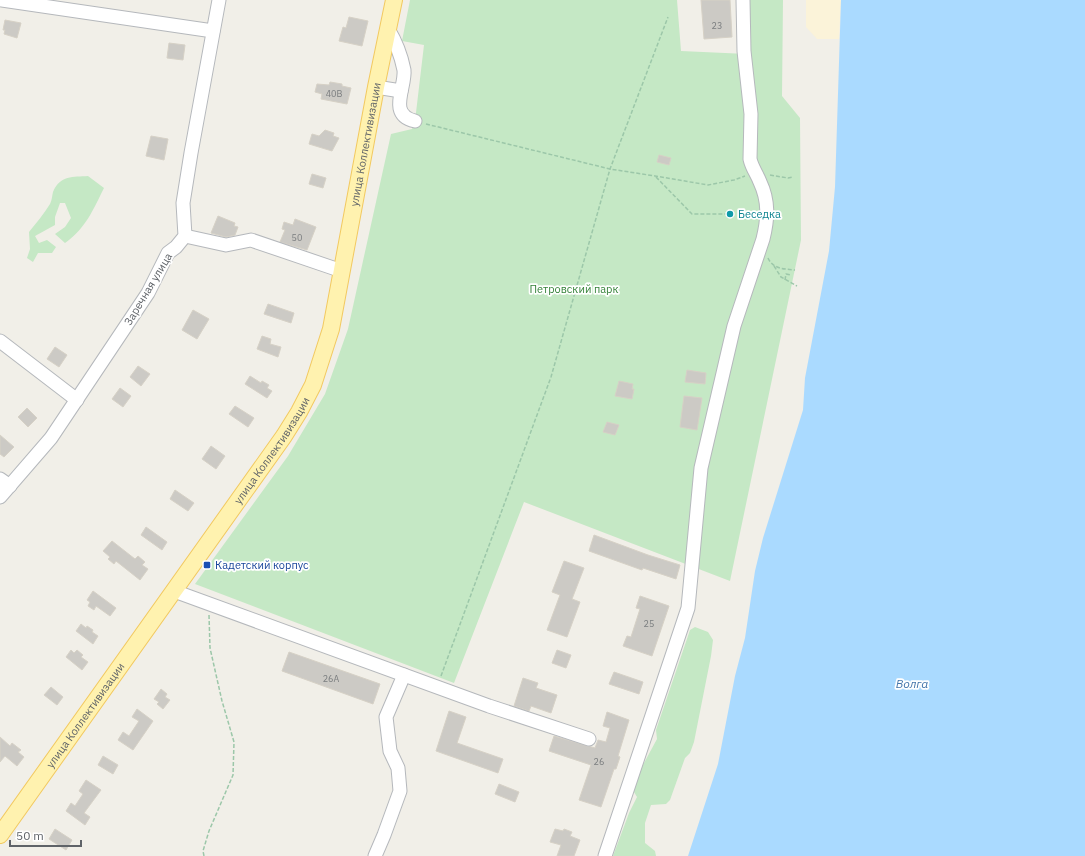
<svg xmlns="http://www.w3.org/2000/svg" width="1085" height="856" viewBox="0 0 1085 856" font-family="'IBM Plex Sans',sans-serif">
<rect width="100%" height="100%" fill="#f1efe8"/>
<!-- green -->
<g fill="#c5e8c5">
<polygon points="410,0 677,0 681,51 747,54 748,0 783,0 782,96 800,118 801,240 730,581 524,502 454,683 195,584 288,456 325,394 348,329 391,134 412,129 415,121 424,45 402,41"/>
<path d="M88 176 104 188C93 210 86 228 65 243L55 234 65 227 71 218 65 203H60L55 217V225L35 236 39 243 47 240 56 247 52 253H38L33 262 27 258 30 249 29 232C36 223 44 214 50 204 52 200 52 196 53 192 60 175 73 177 88 176Z"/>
<polygon points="695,627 708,632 713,640 711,656 694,742 690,753 685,758 670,800 666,804 651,805 645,823 645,843 655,851 656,856 613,856 629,813 637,797 631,787 657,739 656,730 690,630"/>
</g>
<!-- sand -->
<polygon fill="#fbf3d9" points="806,0 841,0 839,39 817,39 806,27"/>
<!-- water -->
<polygon fill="#aadaff" points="841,0 1085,0 1085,856 688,856 718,764 735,676 745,638 755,571 763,538 803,410 805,378 829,251 835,187"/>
<!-- building -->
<g fill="#cccac5" stroke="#d6d1c6">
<polygon points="701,0 730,0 732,37 704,39"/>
<polygon points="349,17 368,21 362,46 339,41 343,27 346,28"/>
<polygon points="5,20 21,23 17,38 4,34 5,30 3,30"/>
<polygon points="169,43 185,45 183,60 167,58"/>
<polygon points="330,82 342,84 342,86 351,88 347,104 321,99 322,94 315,92 317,84 329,85"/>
<polygon points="325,130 334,133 333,136 339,138 332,151 309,144 312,134 319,136"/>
<polygon points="151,136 168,139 164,160 146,156"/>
<polygon points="659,155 671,158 669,165 657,162"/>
<polygon points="312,174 326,178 323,188 309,184"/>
<polygon points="218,216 235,223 234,226 238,227 235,235 226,237 211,233"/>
<polygon points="295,219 316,227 307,250 280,242 285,230 282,229 284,222 293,225"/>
<polygon points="268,304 294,313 291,323 264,314"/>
<polygon points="193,310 209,319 197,339 182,330"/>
<polygon points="262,336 271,339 270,344 281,347 278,357 257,349"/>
<polygon points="55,347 67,355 59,367 47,359"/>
<polygon points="138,366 150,374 141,386 130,377"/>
<polygon points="687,370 706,373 705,384 685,382"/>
<polygon points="250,376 261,383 262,381 269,385 267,388 272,391 267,398 245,384"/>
<polygon points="619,381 633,384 632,389 634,389 632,399 615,396"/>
<polygon points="120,388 131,396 123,407 112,399"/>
<polygon points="684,396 702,398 697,430 680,427"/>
<polygon points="235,406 254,418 248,427 229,414"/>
<polygon points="27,408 37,418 28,427 18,417"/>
<polygon points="607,422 619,425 615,435 603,432"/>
<polygon points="0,435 14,447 4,457 0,454"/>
<polygon points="211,446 225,456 216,469 202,459"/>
<polygon points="175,490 194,503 188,511 170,499"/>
<polygon points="146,527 167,542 162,550 141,535"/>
<polygon points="594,535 648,555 680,565 676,579 643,568 642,570 589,551"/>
<polygon points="112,541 135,559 138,556 145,562 142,565 148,569 140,580 116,561 114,564 108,559 110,557 103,551"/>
<polygon points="564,561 584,568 572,599 580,602 567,637 547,630 560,595 552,592"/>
<polygon points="93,591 116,608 110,616 96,606 94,610 88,606 90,602 87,600"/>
<polygon points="640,596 669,606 652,656 623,646 627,636 631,637 640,609 636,608"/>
<polygon points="81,624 86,628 87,626 93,630 92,632 98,636 93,644 76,631"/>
<polygon points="71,650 74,653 77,650 83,655 81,657 88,662 82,670 66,657"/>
<polygon points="557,650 571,655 566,668 552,663"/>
<polygon points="289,652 380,684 373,704 282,671"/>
<polygon points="614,672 643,682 639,694 609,684"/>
<polygon points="523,678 538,683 536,688 557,695 551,713 531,706 529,711 514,706"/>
<polygon points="51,687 63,697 57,705 44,695"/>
<polygon points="161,689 167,694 165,697 170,700 163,709 157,704 159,702 154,699"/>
<polygon points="137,709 153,721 133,750 118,740 123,732 129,736 139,721 132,717"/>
<polygon points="449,711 466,717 457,743 503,759 498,773 436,751"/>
<polygon points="607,712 629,720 618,756 620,757 616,769 614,769 601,807 579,800 591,765 549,751 554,736 595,748 598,740 606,742 610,728 603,726"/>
<polygon points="0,737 10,746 12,743 21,750 18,752 24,757 17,766 5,756 0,762"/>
<polygon points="103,756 118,765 113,774 98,765"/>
<polygon points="86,780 101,790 84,813 90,817 85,825 66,811 71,803 75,806 83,794 79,791"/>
<polygon points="499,784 519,792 515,802 495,794"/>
<polygon points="55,829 72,840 66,850 49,839"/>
<polygon points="555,829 563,831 564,829 572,832 570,836 580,840 574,856 557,856 561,845 550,842"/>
</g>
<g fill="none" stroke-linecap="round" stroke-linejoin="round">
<defs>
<g id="minor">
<polyline points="2,0 213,31"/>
<path d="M388 29C396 42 401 55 404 70 406 87 387 115 415 121"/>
<polyline points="376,87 401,91"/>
<polyline points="185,236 226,245 251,240 342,271"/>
<polyline points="0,341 77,400"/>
<polyline points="0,479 10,486"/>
<polyline points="0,497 51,438 148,293 168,253 176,247 185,236 183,203 191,153 219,0"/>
<polyline points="174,591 489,706 589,739"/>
<polyline points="375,856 384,835 400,791 398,768 390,751 386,717 404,675"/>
<path d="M605 856 688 608 701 468 734 326 763 239C768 219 769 201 760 182 757 174 752 168 750 159L751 114 744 51 743 0"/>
</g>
<g id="major">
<path id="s1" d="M0 835 284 436 299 412 313 385 331 329 376 87 394 0"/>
</g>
</defs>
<!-- minor casing -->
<use href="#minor" stroke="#b5b8bc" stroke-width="15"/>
<!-- major casing -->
<use href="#major" stroke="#f2c960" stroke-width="18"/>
<!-- path -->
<g stroke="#9cc7a9" stroke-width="1.5" stroke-dasharray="4 2" stroke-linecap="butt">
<polyline points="426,124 610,169 655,176 708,185 734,180 745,176"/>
<polyline points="770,175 788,178 793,177"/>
<polyline points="656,177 692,214 730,214"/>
<path d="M768 258C773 269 784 269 795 270"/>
<polyline points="774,266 781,277 797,286"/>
<polyline points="785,280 786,274 791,275"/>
<polyline points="441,676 551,377 610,169 668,17"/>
<polyline points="204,856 203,851 209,831 233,775 234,742 222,701 210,648 209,615"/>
</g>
<!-- minor -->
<use href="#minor" stroke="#fff" stroke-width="13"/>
<!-- major -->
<use href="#major" stroke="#fff2af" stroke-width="16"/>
</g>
<!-- markers -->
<circle fill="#0f9aa8" stroke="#fff" stroke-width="1.5" cx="730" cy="214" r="4"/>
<rect fill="#1a4fb4" stroke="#fff" stroke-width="1.5" x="203" y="561" width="8" height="8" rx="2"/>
<g text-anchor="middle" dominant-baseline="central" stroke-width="3.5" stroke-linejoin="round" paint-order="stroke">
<!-- number labels -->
<g font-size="9" fill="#7a7d7f">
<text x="717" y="25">23</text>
<text x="334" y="93">40В</text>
<text x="297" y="237">50</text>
<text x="649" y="623">25</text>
<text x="331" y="678">26А</text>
<text x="599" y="761">26</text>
</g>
<!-- street labels -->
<g font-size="11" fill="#5f6368" stroke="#fff">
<text stroke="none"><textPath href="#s1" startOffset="795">улица Коллективизации</textPath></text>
<text transform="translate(148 289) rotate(-59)">Заречная улица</text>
<text stroke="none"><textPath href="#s1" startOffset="471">улица Коллективизации</textPath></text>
<text stroke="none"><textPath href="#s1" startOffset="147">улица Коллективизации</textPath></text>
</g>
<!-- culture labels -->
<g font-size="11" fill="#0d838f" stroke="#fff" text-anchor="start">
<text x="738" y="214">Беседка</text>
</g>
<!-- park labels -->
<g font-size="11" fill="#348238" stroke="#fff">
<text x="574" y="289">Петровский парк</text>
</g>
<!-- transit labels -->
<g font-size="11" fill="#164399" stroke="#fff" text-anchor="start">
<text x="215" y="565">Кадетский корпус</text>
</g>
<!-- water labels -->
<g font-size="12" font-style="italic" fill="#4174aa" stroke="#fff">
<text x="912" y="683">Волга</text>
</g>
</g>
<!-- scale -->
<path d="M10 840v6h71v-6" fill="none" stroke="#5f6368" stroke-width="2"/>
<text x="16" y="840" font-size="12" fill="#5f6368" stroke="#ffffff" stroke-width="3" paint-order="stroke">50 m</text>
</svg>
